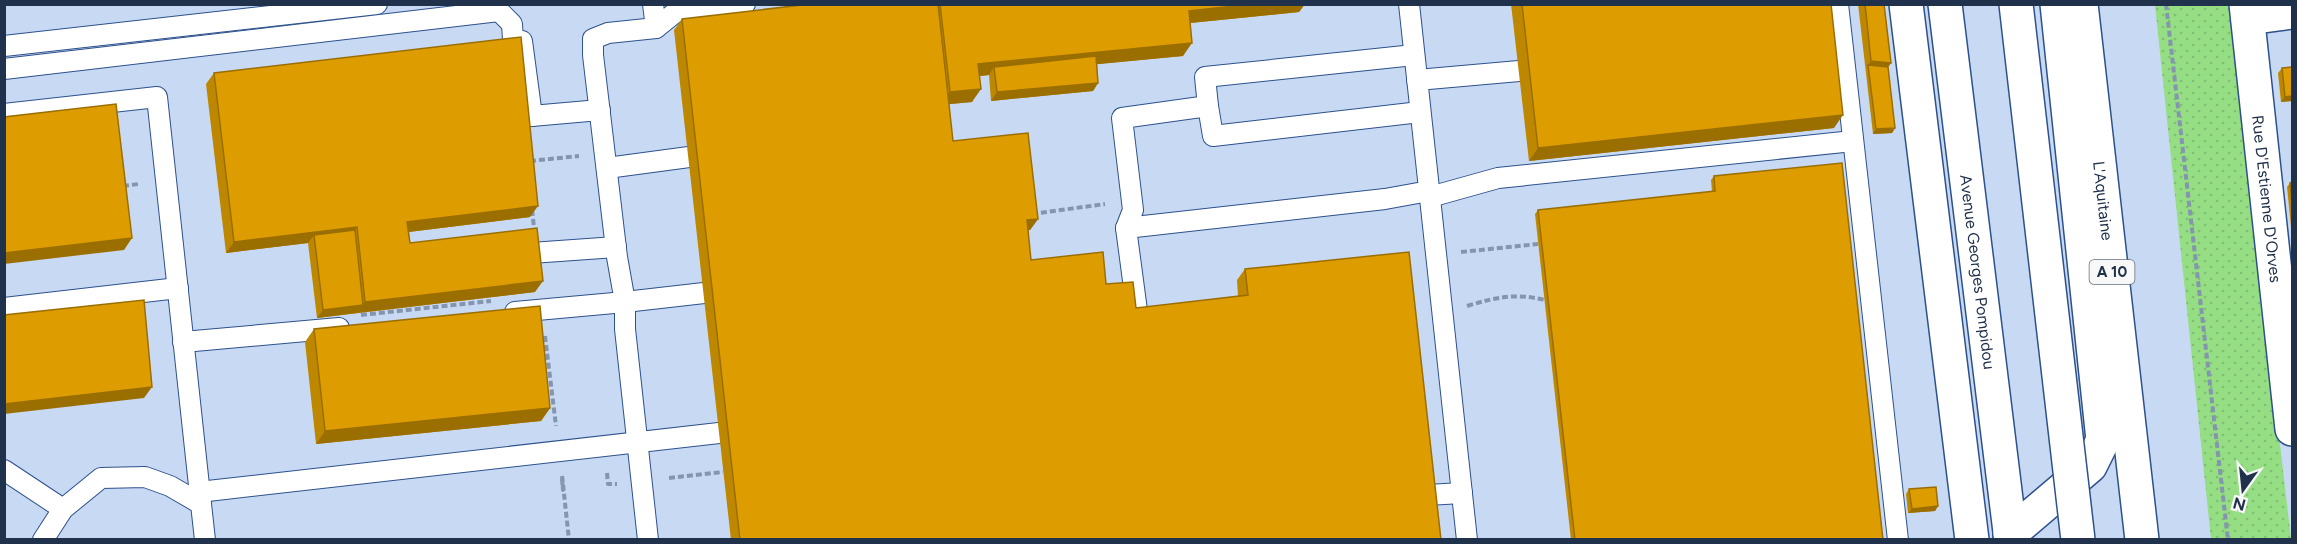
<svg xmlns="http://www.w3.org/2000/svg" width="2297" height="544" viewBox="0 0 2297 544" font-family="Figtree,sans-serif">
<defs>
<pattern id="grass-dots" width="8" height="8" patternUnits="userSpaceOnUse" patternTransform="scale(1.5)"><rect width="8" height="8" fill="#96de83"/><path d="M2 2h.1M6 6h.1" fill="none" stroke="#81bf73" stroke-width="1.8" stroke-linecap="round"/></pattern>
</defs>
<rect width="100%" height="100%" fill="#c8d9f4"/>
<!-- grass -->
<polygon fill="url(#grass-dots)" points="2155,5 2229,5 2291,539 2211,539"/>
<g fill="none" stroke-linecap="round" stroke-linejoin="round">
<defs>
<g id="lane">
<polyline points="497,4 499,11 512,24 513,40 522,41 532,116"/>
<polyline points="653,4 656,28 677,11 745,4"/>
<polyline points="1409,4 1467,540"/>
<polyline points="1838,4 1898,540"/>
<polyline points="4,46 377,4"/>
<polyline points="4,69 499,11"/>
<polyline points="1417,80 1519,71"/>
<polyline points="1208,106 1205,77 1414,55"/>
<polyline points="4,114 157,97 201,504"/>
<polyline points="520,117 600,110"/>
<polyline points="607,168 689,157"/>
<polyline points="1430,197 1498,178 1853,141"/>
<polyline points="1126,228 1133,210 1122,118 1208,106 1213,136 1420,112"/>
<polyline points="531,253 616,247"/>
<polyline points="4,308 178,288"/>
<polyline points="515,312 625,302 704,293"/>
<polyline points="1138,318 1126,228 1385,199 1429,191"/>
<polyline points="183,342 339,328"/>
<polyline points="4,470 63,509"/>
<polyline points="199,492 719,433"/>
<polyline points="1427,495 1462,493"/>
<polyline points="43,540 63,509 101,478 145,477 170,486 201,504 205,540"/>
<polyline points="648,540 625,329 625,302 617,257 593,55 593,39 608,33 656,28"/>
</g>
<g id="street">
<polyline points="2057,4 2103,440"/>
<path id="s1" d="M2246 4 2292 429"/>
<polyline points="2248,18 2292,12"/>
</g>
<g id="primary">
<polyline points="1906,4 1972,540"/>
<path id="s2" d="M1945 4 2011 540"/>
<polyline points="2010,534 2090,466 2103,440"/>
</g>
<g id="highway">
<path id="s3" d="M2081 4 2142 540"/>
</g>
</defs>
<!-- lane casing -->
<use href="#lane" stroke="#2d518c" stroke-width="22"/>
<!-- street casing -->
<use href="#street" stroke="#2d518c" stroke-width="36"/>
<!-- primary casing -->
<use href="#primary" stroke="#2d518c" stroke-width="36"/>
<!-- highway casing -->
<use href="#highway" stroke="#2d518c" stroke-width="36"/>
<!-- path -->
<g stroke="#8495b0" stroke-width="4" stroke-dasharray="6 3" stroke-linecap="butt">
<polyline points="2166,4 2228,540"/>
<polyline points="530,161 579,156"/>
<polyline points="123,186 139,184"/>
<polyline points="532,210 534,227"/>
<polyline points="1032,214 1105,204"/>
<polyline points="1461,252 1538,244"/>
<path d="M1467 306C1496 297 1516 293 1545 300"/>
<polyline points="361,315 491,301"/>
<polyline points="545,336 556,426"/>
<polyline points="607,473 608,484 617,484"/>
<polyline points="669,478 723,472"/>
<polyline points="562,479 563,490 562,475 569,540"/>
</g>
<!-- lane -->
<use href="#lane" stroke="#fff" stroke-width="20"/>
<!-- street -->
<use href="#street" stroke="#fff" stroke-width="33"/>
<!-- primary -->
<use href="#primary" stroke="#fff" stroke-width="33"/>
<!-- highway -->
<use href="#highway" stroke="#fff" stroke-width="33"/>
<defs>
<polyline id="highway-bridge" points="2016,4 2078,540"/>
</defs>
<!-- highway-bridge casing -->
<use href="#highway-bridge" stroke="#2d518c" stroke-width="36" stroke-linecap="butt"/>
<!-- highway-bridge -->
<use href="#highway-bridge" stroke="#fff" stroke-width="33"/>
</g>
<!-- wall -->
<g fill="#be8700">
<polygon points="810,4 1305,4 1299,12 1190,23 1183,56 1097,64 1098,83 1093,91 991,101 989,75 980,76 972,102 949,104 953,141 1038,219 1030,230 1028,230 1031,260 1106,284 1136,308 1238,296 1237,280 1245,269 1441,540 731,540 674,30 682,19"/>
<polygon points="1511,4 1831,4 1834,128 1529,161"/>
<polygon points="1858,4 1884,4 1891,63 1888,67 1895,128 1892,133 1873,134"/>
<polygon points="2292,67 2292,101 2281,102 2278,73 2282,68"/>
<polygon points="214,73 530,217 409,232 410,243 535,292 317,318 308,243 226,253 206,84"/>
<polygon points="1714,176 1883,540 1571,540 1535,214 1538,210 1712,192 1711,180"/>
<polygon points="2292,182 2292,227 2291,227 2287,187 2290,183"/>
<polygon points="314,329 550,408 541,421 316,444 305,342"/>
<polygon points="1909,489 1938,506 1935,511 1908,513 1906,494"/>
</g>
<!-- shaded-wall -->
<g fill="#9b6e00">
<polygon points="1253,4 1305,4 1299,12 1180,24 1189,11"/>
<polygon points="1192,43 1183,56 995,74 994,67 989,75 969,77 978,64"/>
<polygon points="1871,61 1891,63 1885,71 1868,65"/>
<polygon points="1098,83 1093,91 991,101 997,92"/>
<polygon points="981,89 972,102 940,105 950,92"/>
<polygon points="2292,96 2292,101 2281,102 2285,97"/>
<polygon points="1843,115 1834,128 1529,161 1538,148"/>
<polygon points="1895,128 1892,133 1873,134 1876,129"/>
<polygon points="538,206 530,217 400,233 407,222"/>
<polygon points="1038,219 1030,230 1019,231 1027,220"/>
<polygon points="357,227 349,238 314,235 308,243 226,253 234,242"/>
<polygon points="132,238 124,250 4,264 4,253"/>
<polygon points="543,281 535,292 357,313 365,302"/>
<polygon points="363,305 357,313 317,318 323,310"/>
<polygon points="152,387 144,398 4,414 4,404"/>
<polygon points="550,408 541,421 316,444 325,431"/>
<polygon points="1938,506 1935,511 1908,513 1912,509"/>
</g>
<!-- building -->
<g fill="#dd9d00" stroke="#9b6e00" stroke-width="1.5">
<polygon points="810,4 938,4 953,141 1028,133 1038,219 1027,220 1031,260 1103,252 1106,284 1133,282 1136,308 1248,295 1245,269 1409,252 1441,540 740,540 682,19"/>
<polygon points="940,4 1253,4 1189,11 1192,43 978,64 981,89 950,92"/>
<polygon points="1522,4 1831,4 1843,115 1538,148"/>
<polygon points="1865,4 1884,4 1891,63 1871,61"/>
<polygon points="521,37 538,206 407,222 410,243 537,228 543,281 365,302 357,227 234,242 214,73"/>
<polygon points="1096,56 1098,83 997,92 994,67"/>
<polygon points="1868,65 1888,67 1895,128 1876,129"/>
<polygon points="2292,67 2292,96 2285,97 2282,68"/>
<polygon points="116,104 132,238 4,253 4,117"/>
<polygon points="1842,163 1883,540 1575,540 1538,210 1715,191 1714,176"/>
<polygon points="2292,182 2292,204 2290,183"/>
<polygon points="355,230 363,305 323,310 314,235"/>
<polygon points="144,300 152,387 4,404 4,315"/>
<polygon points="540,306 550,408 325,431 314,329"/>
<polygon points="1936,487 1938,506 1912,509 1909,489"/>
</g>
<g text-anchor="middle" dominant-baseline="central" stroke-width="4.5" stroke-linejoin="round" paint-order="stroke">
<!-- shield labels -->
<rect fill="#f8f8f8" stroke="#616d7f" stroke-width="1.5" x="2089.5" y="260" width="45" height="24" rx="4.5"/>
<g font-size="15" font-weight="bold" fill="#20314b">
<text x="2112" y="272">A 10</text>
</g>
<!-- street labels -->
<g font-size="16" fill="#20314b" stroke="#f8f8f8">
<text stroke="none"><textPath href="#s1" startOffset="196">Rue D'Estienne D'Orves</textPath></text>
<text stroke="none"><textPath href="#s3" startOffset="198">L'Aquitaine</textPath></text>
<text stroke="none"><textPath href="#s2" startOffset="270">Avenue Georges Pompidou</textPath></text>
</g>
</g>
<!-- border -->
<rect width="2297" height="544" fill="none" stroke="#20314b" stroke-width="12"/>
<!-- north arrow -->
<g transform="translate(2243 490) rotate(195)" stroke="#f8f8f8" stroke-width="4.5" paint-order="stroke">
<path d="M0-4.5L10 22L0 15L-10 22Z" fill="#20314b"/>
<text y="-9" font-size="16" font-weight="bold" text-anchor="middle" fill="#20314b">N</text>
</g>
</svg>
